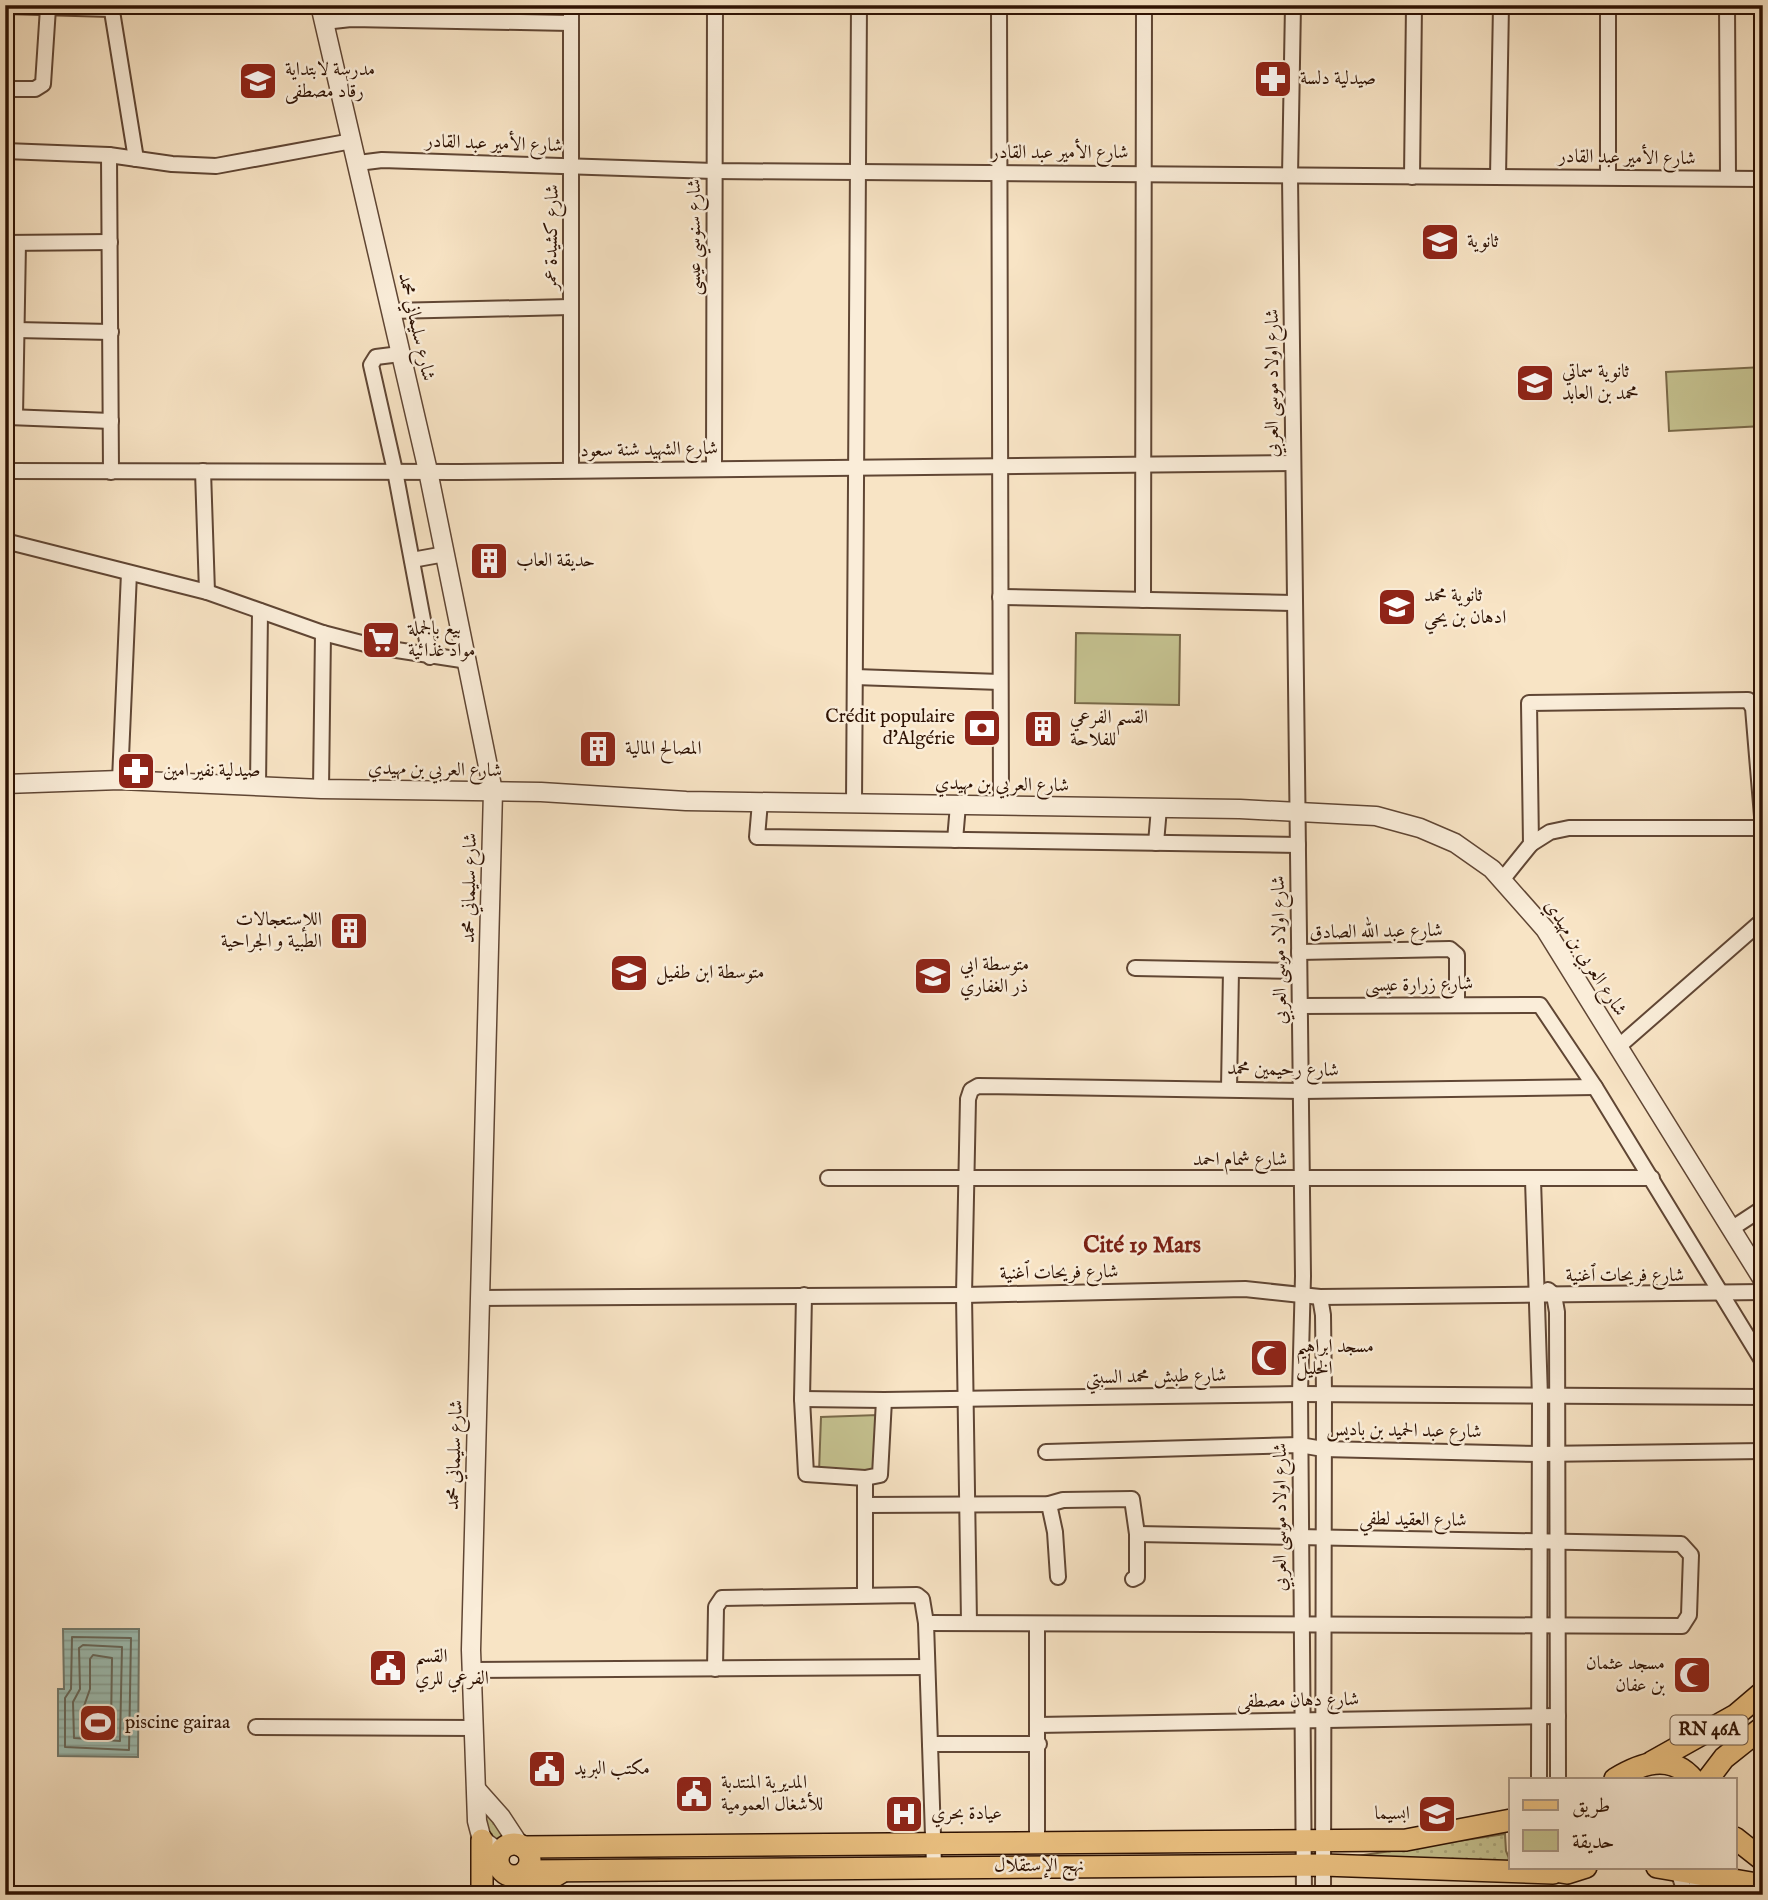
<svg xmlns="http://www.w3.org/2000/svg" width="1768" height="1900" viewBox="0 0 1768 1900" font-family="'IM FELL English',Amiri,serif">
<defs>
<pattern id="grass-dots" width="8" height="8" patternUnits="userSpaceOnUse" patternTransform="scale(1.75)"><rect width="8" height="8" fill="#c5c290"/><path d="M2 2h.1M6 6h.1" fill="none" stroke="#aaa67b" stroke-width="1.8" stroke-linecap="round"/></pattern>
<pattern id="water-rules" width="6" height="5" patternUnits="userSpaceOnUse" patternTransform="scale(1.75)"><rect width="6" height="5" fill="#9dbfb5"/><path d="M0 2.5h6" fill="none" stroke="#88a39a"/></pattern>
</defs>
<rect width="100%" height="100%" fill="#f8e4c5"/>
<filter id="stains"><feTurbulence type="fractalNoise" baseFrequency=".00286" numOctaves="4"/><feColorMatrix values="0 0 0 0 .2 0 0 0 0 .09 0 0 0 0 .02 0 0 0 .5 -.17"/></filter>
<radialGradient id="worn" r=".72"><stop offset=".6" stop-color="#630" stop-opacity="0"/><stop offset="1" stop-color="#630" stop-opacity=".3"/></radialGradient>
<!-- grass -->
<g fill="url(#grass-dots)" stroke="#7a6a4a" stroke-width="2">
<polygon points="483,1809 507,1840 489,1844"/>
<polygon points="1505,1834 1506,1851 1511,1863 1337,1859"/>
</g>
<!-- park -->
<g fill="#c5c290" stroke="#7a6a4a" stroke-width="2">
<polygon points="1763,367 1763,426 1669,431 1666,372"/>
<polygon points="1076,633 1180,635 1179,705 1075,703"/>
<polygon points="878,1415 875,1472 819,1472 821,1417"/>
</g>
<!-- water -->
<polygon fill="url(#water-rules)" stroke="#717a6e" stroke-width="2" points="63,1629 139,1629 138,1757 58,1756 58,1689 64,1689"/>
<g fill="none" stroke-linecap="round" stroke-linejoin="round">
<!-- shore -->
<g stroke="#66685c" stroke-width="2">
<polygon points="72,1637 131,1638 129,1750 65,1747 65,1698 71,1689"/>
<polygon points="83,1645 122,1647 120,1741 74,1738 73,1702 80,1689 79,1648"/>
<polygon points="93,1655 112,1658 111,1727 109,1730 84,1727 84,1706 90,1689 90,1659"/>
</g>
<defs>
<g id="minor">
<polyline points="111,5 136,159"/>
<polyline points="999,5 1001,806"/>
<polyline points="1293,5 1290,176 1303,1276 1300,1394 1304,1895"/>
<polyline points="1608,5 1608,176"/>
<polyline points="1727,5 1728,178"/>
<polyline points="5,6 111,9"/>
<polyline points="324,22 351,19 570,23"/>
<polyline points="5,89 35,89 43,84 48,8"/>
<polyline points="5,151 109,155 172,164 216,166 352,141"/>
<polyline points="109,155 111,472"/>
<polyline points="358,163 382,160 714,171 1763,179"/>
<polyline points="1412,177 1414,5"/>
<polyline points="1498,177 1501,5"/>
<polyline points="5,243 110,242"/>
<polyline points="390,311 570,307"/>
<polyline points="16,330 111,332"/>
<polyline points="400,354 376,357 371,365 395,471 430,657"/>
<polyline points="15,416 18,243"/>
<polyline points="8,417 111,421"/>
<polyline points="714,469 715,5"/>
<polyline points="571,470 571,5"/>
<polyline points="5,471 460,472 1293,463"/>
<polyline points="203,471 207,592"/>
<polyline points="5,541 207,592 323,633 377,647 468,661"/>
<polyline points="412,560 445,554"/>
<polyline points="1000,597 1293,603"/>
<polyline points="1143,600 1144,5"/>
<polyline points="855,677 1000,682"/>
<polyline points="120,780 129,573"/>
<polyline points="258,786 260,611"/>
<polyline points="321,789 323,633"/>
<polyline points="760,802 757,837 1298,845"/>
<polyline points="854,804 859,5"/>
<polyline points="955,840 958,805"/>
<polyline points="1156,843 1159,808"/>
<polyline points="1531,844 1550,832 1569,828 1763,828"/>
<polyline points="1502,880 1531,844 1529,703 1748,700 1753,708 1763,828"/>
<polyline points="1299,952 1450,949 1457,955 1457,1004"/>
<polyline points="1135,968 1299,971"/>
<polyline points="1299,1006 1540,1005 1595,1087 1763,1362"/>
<polyline points="1618,1047 1763,920"/>
<polyline points="1229,1089 1231,970"/>
<polyline points="828,1178 1652,1178"/>
<polyline points="1533,1180 1540,1397 1539,1779"/>
<polyline points="1731,1229 1763,1208"/>
<polyline points="1548,1290 1554,1295 1557,1312 1558,1779"/>
<polyline points="804,1295 802,1399 806,1474 865,1478 880,1475 884,1400"/>
<polyline points="1320,1297 1323,1315 1324,1394 1323,1895"/>
<polyline points="481,1298 964,1295 1245,1289 1320,1297 1763,1292"/>
<polyline points="802,1399 884,1400 1300,1394 1763,1397"/>
<polyline points="1046,1452 1300,1445 1323,1449 1540,1454 1763,1451"/>
<polyline points="865,1478 865,1594"/>
<polyline points="1049,1504 1055,1532 1058,1577"/>
<polyline points="865,1505 1049,1504 1063,1500 1132,1499 1137,1534 1137,1577 1133,1579"/>
<polyline points="969,1622 964,1295 968,1099 971,1090 978,1086 1301,1091 1595,1087"/>
<polyline points="926,1623 1682,1626 1689,1615 1691,1555 1681,1544 1137,1534"/>
<polyline points="1037,1625 1037,1843"/>
<polyline points="715,1669 716,1607 722,1598 917,1595 922,1599 926,1623 934,1866"/>
<polyline points="471,1670 927,1667"/>
<polyline points="1037,1725 1558,1716"/>
<polyline points="256,1727 475,1728"/>
<polyline points="930,1744 1039,1744"/>
<polyline points="1696,1868 1697,1895"/>
<polyline points="1678,1871 1686,1895"/>
<polyline points="1713,1895 1726,1880"/>
</g>
<g id="tertiary">
<polyline points="320,5 428,471 493,791 471,1650 477,1821 482,1840 500,1853"/>
<polyline points="5,784 120,780 321,789 541,792 686,801 1240,809 1376,816 1420,828 1455,843 1492,869 1545,929 1763,1280"/>
<polyline points="477,1790 501,1817 520,1846"/>
</g>
<g id="primary">
<polyline points="1652,1762 1736,1715 1763,1692"/>
<path d="M1615 1779C1640 1764 1670 1752 1693 1779"/>
<polyline points="1708,1779 1724,1758 1763,1727"/>
<polyline points="1735,1838 1763,1860"/>
<circle cx="514" cy="1860" r="16"/>
<polyline points="523,1847 1406,1840 1511,1820"/>
<polyline points="1657,1867 1763,1885"/>
<polyline points="1542,1869 1567,1873 1586,1867"/>
<polyline points="526,1871 1323,1865 1553,1873"/>
<polyline points="482,1893 482,1840"/>
<polyline points="523,1895 560,1873"/>
</g>
</defs>
<!-- minor casing -->
<use href="#minor" stroke="#604634" stroke-width="18"/>
<!-- tertiary casing -->
<use href="#tertiary" stroke="#604634" stroke-width="21"/>
<!-- primary casing -->
<use href="#primary" stroke="#2e1203" stroke-width="24"/>
<!-- minor -->
<use href="#minor" stroke="#faedd9" stroke-width="14"/>
<!-- tertiary -->
<use href="#tertiary" stroke="#faedd9" stroke-width="18"/>
<!-- primary -->
<use href="#primary" stroke="#ecc282" stroke-width="21"/>
</g>
<!-- icons -->
<defs>
<symbol id="pharmacy-square" viewBox="-11 -11 22 22"><rect x="-9" y="-9" width="18" height="18" rx="4" fill="#8f2418" stroke="#faedd9"/><path d="M-2-6h4v4h4v4h-4v4h-4v-4h-4v-4h4Z" fill="#fff"/></symbol>
<symbol id="school-square" viewBox="-11 -11 22 22"><rect x="-9" y="-9" width="18" height="18" rx="4" fill="#8f2418" stroke="#faedd9"/><path d="M0-5L7-2L0 1L-7-2ZM-4 1L0 2.5L4 1V4Q0 6-4 4Z" fill="#fff"/></symbol>
<symbol id="building-square" viewBox="-11 -11 22 22"><rect x="-9" y="-9" width="18" height="18" rx="4" fill="#8f2418" stroke="#faedd9"/><path d="M-4-6H4V6H1V3H-1V6H-4ZM-2.5-4.3h1.7v1.8h-1.7ZM.8-4.3h1.7v1.8H.8ZM-2.5-1h1.7V.8h-1.7ZM.8-1h1.7V.8H.8Z" fill="#fff"/></symbol>
<symbol id="supermarket-square" viewBox="-11 -11 22 22"><rect x="-9" y="-9" width="18" height="18" rx="4" fill="#8f2418" stroke="#faedd9"/><path d="M-6-5.5h2.5l.6 2H6L4.5 2H-2.5L-4.4-4H-6ZM-1.5 3.2a1.3 1.3 0 1 0 .1 0ZM3 3.2a1.3 1.3 0 1 0 .1 0Z" fill="#fff"/></symbol>
<symbol id="bank-square" viewBox="-11 -11 22 22"><rect x="-9" y="-9" width="18" height="18" rx="4" fill="#8f2418" stroke="#faedd9"/><path d="M-6-4H6V4H-6ZM0-2.3a2.3 2.3 0 1 0 0 4.6a2.3 2.3 0 1 0 0-4.6Z" fill="#fff"/></symbol>
<symbol id="mosque-square" viewBox="-11 -11 22 22"><rect x="-9" y="-9" width="18" height="18" rx="4" fill="#8f2418" stroke="#faedd9"/><path d="M3.5-4.9A6 6 0 1 0 3.5 4.9A5 5 0 1 1 3.5-4.9Z" fill="#fff"/></symbol>
<symbol id="civic-square" viewBox="-11 -11 22 22"><rect x="-9" y="-9" width="18" height="18" rx="4" fill="#8f2418" stroke="#faedd9"/><path d="M-.6-6.5H3V-4.5H.6V-3L4-1V1h2V6H-6V1h2V-1L-.6-3ZM-1.2 2.5V6h2.4V2.5Z" fill="#fff"/></symbol>
<symbol id="stadium-square" viewBox="-11 -11 22 22"><rect x="-9" y="-9" width="18" height="18" rx="4" fill="#8f2418" stroke="#faedd9"/><path d="M0-5a6.5 5 0 1 0 0 10a6.5 5 0 1 0 0-10ZM-3.5-1.8h7v3.6h-7Z" fill="#fff"/></symbol>
<symbol id="hospital-square" viewBox="-11 -11 22 22"><rect x="-9" y="-9" width="18" height="18" rx="4" fill="#8f2418" stroke="#faedd9"/><path d="M-5-5h3v3.5h4V-5h3V5h-3V1.5h-4V5h-3Z" fill="#fff"/></symbol>
</defs>
<g fill-rule="evenodd">
<use href="#pharmacy-square" x="1251" y="57" width="44" height="44"/>
<use href="#school-square" x="236" y="59" width="44" height="44"/>
<use href="#school-square" x="1418" y="220" width="44" height="44"/>
<use href="#school-square" x="1513" y="361" width="44" height="44"/>
<use href="#building-square" x="467" y="539" width="44" height="44"/>
<use href="#school-square" x="1375" y="585" width="44" height="44"/>
<use href="#supermarket-square" x="359" y="618" width="44" height="44"/>
<use href="#bank-square" x="960" y="706" width="44" height="44"/>
<use href="#building-square" x="1021" y="707" width="44" height="44"/>
<use href="#building-square" x="576" y="727" width="44" height="44"/>
<use href="#pharmacy-square" x="114" y="749" width="44" height="44"/>
<use href="#building-square" x="327" y="909" width="44" height="44"/>
<use href="#school-square" x="607" y="951" width="44" height="44"/>
<use href="#school-square" x="911" y="954" width="44" height="44"/>
<use href="#mosque-square" x="1247" y="1336" width="44" height="44"/>
<use href="#civic-square" x="366" y="1646" width="44" height="44"/>
<use href="#mosque-square" x="1670" y="1653" width="44" height="44"/>
<use href="#stadium-square" x="76" y="1701" width="44" height="44"/>
<use href="#civic-square" x="525" y="1747" width="44" height="44"/>
<use href="#civic-square" x="672" y="1772" width="44" height="44"/>
<use href="#hospital-square" x="882" y="1792" width="44" height="44"/>
<use href="#school-square" x="1415" y="1792" width="44" height="44"/>
</g>
<g text-anchor="middle" dominant-baseline="central" stroke-width="5" stroke-linejoin="round" paint-order="stroke">
<!-- shield labels -->
<rect fill="#faedd9" stroke="#6b5443" stroke-width="2" x="1670.5" y="1715.5" width="77" height="29" rx="5"/>
<g font-size="18" font-weight="bold" fill="#2e1203">
<text x="1709" y="1730">RN 46A</text>
</g>
<!-- poi labels -->
<g font-size="19" fill="#2e1203" stroke="#faedd9" text-anchor="start">
<text x="285" y="70">مدرسة لابتداية<tspan x="285" dy="22">رقاد مصطفى</tspan></text>
<text x="1300" y="79">صيدلية دلسة</text>
<text x="1467" y="242">ثانوية</text>
<text x="1562" y="372">ثانوية سماتي<tspan x="1562" dy="22">محمد بن العابد</tspan></text>
<text x="516" y="561">حديقة العاب</text>
<text x="1424" y="596">ثانوية محمد<tspan x="1424" dy="22">ادهان بن يحي</tspan></text>
<text x="408" y="629">بيع بالجملة<tspan x="408" dy="22">مواد غذائية</tspan></text>
<text x="955" y="717" text-anchor="end">Crédit populaire<tspan x="955" dy="22">d'Algérie</tspan></text>
<text x="1070" y="718">القسم الفرعي<tspan x="1070" dy="22">للفلاحة</tspan></text>
<text x="625" y="749">المصالح المالية</text>
<text x="163" y="771">صيدلية نفير امين</text>
<text x="322" y="920" text-anchor="end">اللإستعجالات<tspan x="322" dy="22">الطبية و الجراحية</tspan></text>
<text x="960" y="965">متوسطة ابي<tspan x="960" dy="22">ذر الغفاري</tspan></text>
<text x="656" y="973">متوسطة ابن طفيل</text>
<text x="1296" y="1347">مسجد ابراهيم<tspan x="1296" dy="22">الخليل</tspan></text>
<text x="415" y="1657">القسم<tspan x="415" dy="22">الفرعي للري</tspan></text>
<text x="1665" y="1664" text-anchor="end">مسجد عثمان<tspan x="1665" dy="22">بن عفان</tspan></text>
<text x="125" y="1723">piscine gairaa</text>
<text x="574" y="1769">مكتب البريد</text>
<text x="721" y="1783">المديرية المنتدبة<tspan x="721" dy="22">للأشغال العمومية</tspan></text>
<text x="931" y="1814">عيادة بحري</text>
<text x="1410" y="1814" text-anchor="end">ابسيما</text>
</g>
<!-- street labels -->
<g font-size="19" fill="#2e1203" stroke="#faedd9">
<text transform="translate(494 144) rotate(2)">شارع الأمير عبد القادر</text>
<text x="1060" y="153">شارع الأمير عبد القادر</text>
<text transform="translate(1627 158) rotate(1)">شارع الأمير عبد القادر</text>
<text transform="translate(552 237) rotate(-89)">شارع كشيدة عمر</text>
<text transform="translate(695 237) rotate(-90)">شارع سنوسي عيسى</text>
<text transform="translate(416 327) rotate(77)">شارع سليماني محمد</text>
<text transform="translate(1273 383) rotate(-90)">شارع اولاد موسى العربي</text>
<text transform="translate(649 450) rotate(-1)">شارع الشهيد شنة سعود</text>
<text transform="translate(435 770) rotate(1)">شارع العربي بن مهيدي</text>
<text transform="translate(1002 785) rotate(1)">شارع العربي بن مهيدي</text>
<text transform="translate(470 888) rotate(-89)">شارع سليماني محمد</text>
<text transform="translate(1376 932) rotate(-1)">شارع عبد الله الصادق</text>
<text transform="translate(1280 950) rotate(-91)">شارع اولاد موسى العربي</text>
<text transform="translate(1585 958) rotate(57)">شارع العربي بن مهيدي</text>
<text transform="translate(1419 985) rotate(-1)">شارع زرارة عيسى</text>
<text transform="translate(1283 1070) rotate(1)">شارع رحيمين محمد</text>
<text x="1240" y="1160">شارع شمام احمد</text>
<text transform="translate(1059 1273) rotate(-1)">شارع فريحات ٱغنية</text>
<text x="1625" y="1276">شارع فريحات ٱغنية</text>
<text transform="translate(1156 1377) rotate(-1)">شارع طبش محمد السبتي</text>
<text transform="translate(1404 1431) rotate(1)">شارع عبد الحميد بن باديس</text>
<text transform="translate(455 1455) rotate(-88)">شارع سليماني محمد</text>
<text transform="translate(1281 1517) rotate(-90)">شارع اولاد موسى العربي</text>
<text transform="translate(1413 1520) rotate(1)">شارع العقيد لطفي</text>
<text transform="translate(1298 1701) rotate(-1)">شارع دهان مصطفى</text>
<text x="1039" y="1866">نهج الإستقلال</text>
</g>
<!-- quarter labels -->
<g font-size="23" font-weight="bold" fill="#7a1f14" stroke="#faedd9">
<text x="1142" y="1245">Cité 19 Mars</text>
</g>
</g>
<!-- margin -->
<rect width="1768" height="1900" fill="none" stroke="#f8e4c5" stroke-width="28"/>
<rect x="7" y="7" width="1754" height="1886" fill="none" stroke="#2e1203" stroke-width="3.5"/>
<rect x="14" y="14" width="1740" height="1872" fill="none" stroke="#2e1203" stroke-width="2"/>
<!-- legend -->
<rect x="1509" y="1778" width="228" height="91" fill="#faedd9" stroke="#a89583" stroke-width="2"/>
<rect x="1523" y="1800" width="35" height="10" fill="#ecc282" stroke="#a89583" stroke-width="2"/>
<text x="1572" y="1812" font-size="21" fill="#2e1203">طريق</text>
<rect x="1523" y="1830" width="35" height="21" fill="#c5c290" stroke="#a89583" stroke-width="2"/>
<text x="1572" y="1848" font-size="21" fill="#2e1203">حديقة</text>
<rect width="100%" height="100%" filter="url(#stains)"/>
<rect width="100%" height="100%" fill="url(#worn)"/>
</svg>
